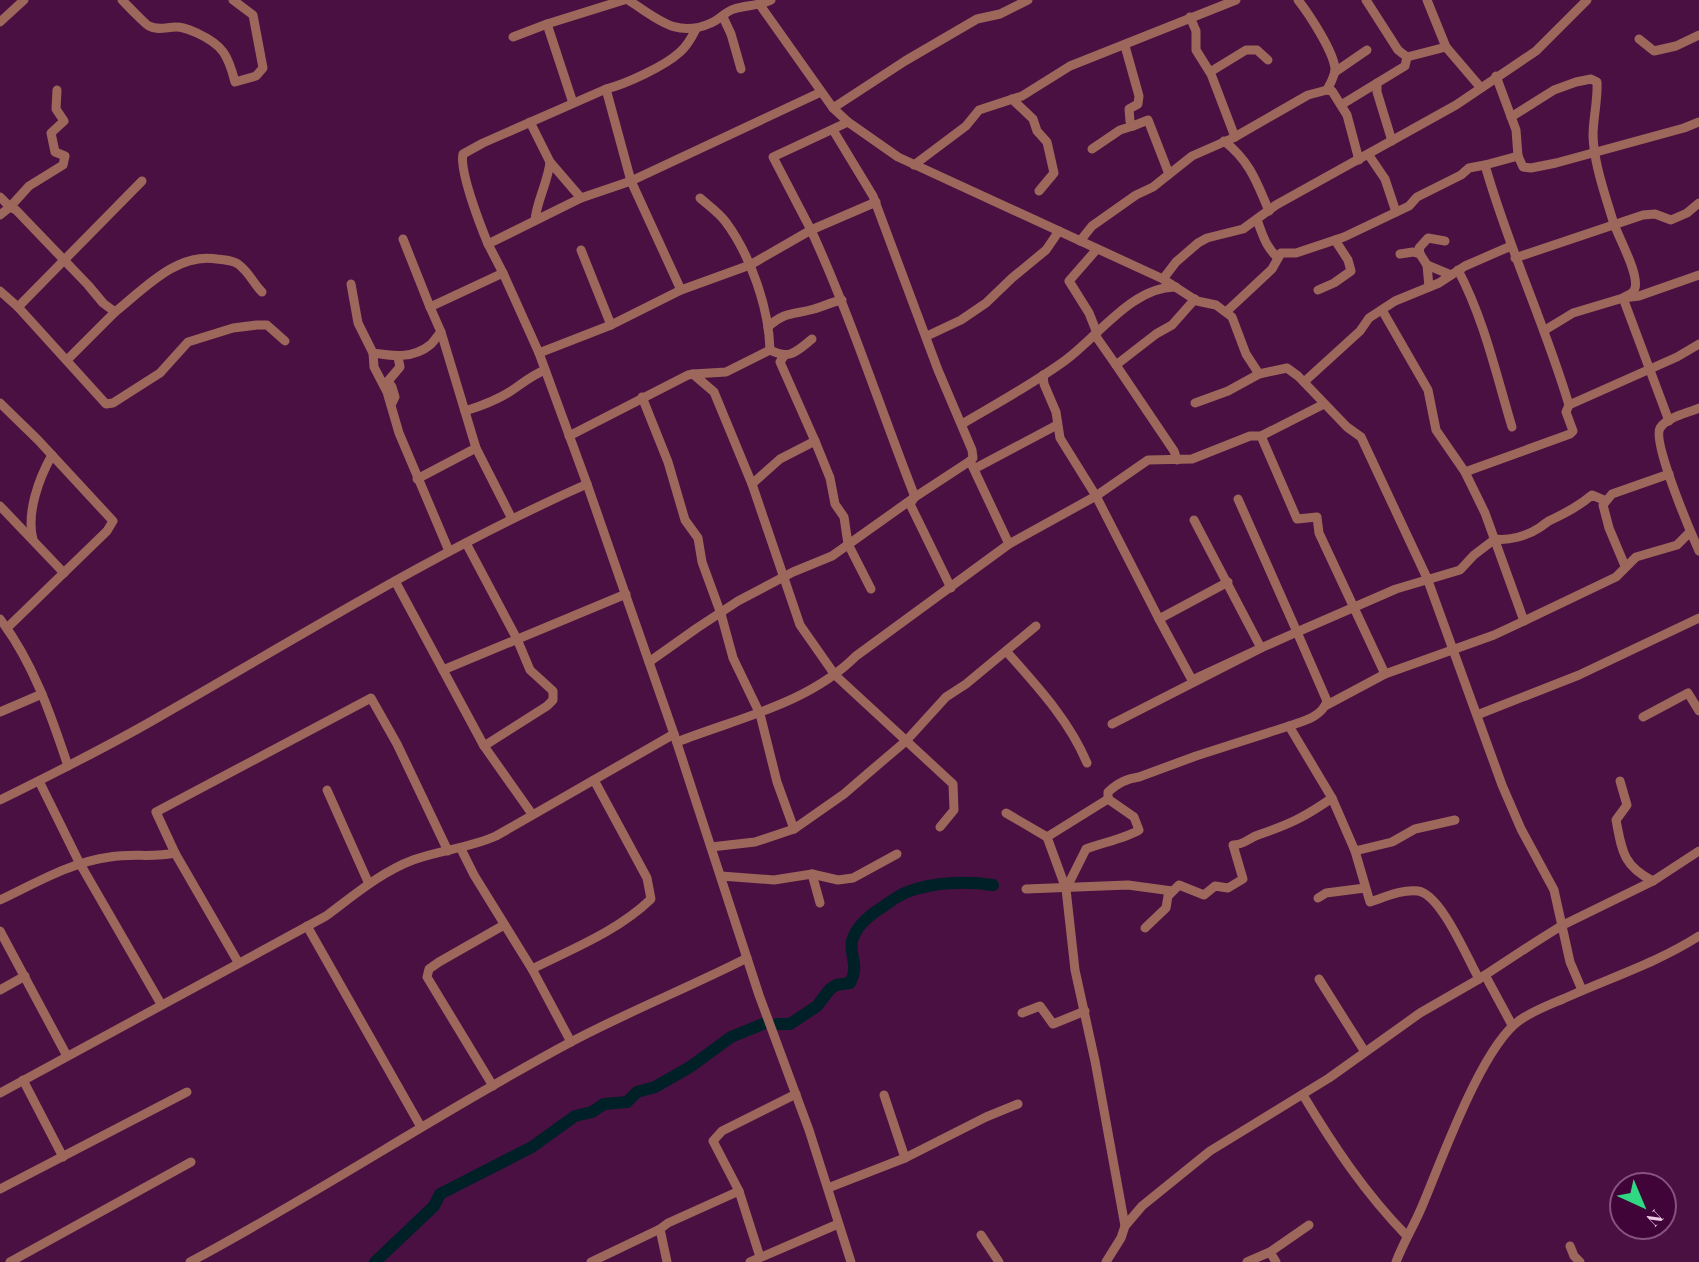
<svg xmlns="http://www.w3.org/2000/svg" width="1699" height="1262" viewBox="0 0 1699 1262" font-family="'Playfair Display',serif">
<rect width="100%" height="100%" fill="#4b1042"/>
<g fill="none" stroke-linecap="round" stroke-linejoin="round">
<!-- river -->
<g stroke="#002027" stroke-width="12">
<path d="M777 1024H790L817 1006 830 989 836 985 850 983C860 963 849 958 852 941 856 925 871 914 884 906 891 901 899 895 907 892 933 882 966 881 993 885"/>
<polyline points="375,1262 434,1206 440,1194 532,1147 575,1116 592,1112 604,1104 627,1102 637,1092 655,1087 690,1067 731,1037 763,1024"/>
</g>
<!-- street -->
<g stroke="#9d685b" stroke-width="9">
<path d="M122 0C127 5 146 25 149 26 158 31 167 27 176 27 184 27 190 30 197 33 223 45 228 55 235 82L256 76 263 68 253 15 233 0"/>
<path d="M628 0C657 18 676 39 711 23 719 20 726 11 734 9 747 5 759 6 771 0"/>
<path d="M1298 0C1309 14 1334 52 1335 69 1335 76 1330 84 1327 90"/>
<polyline points="1366,0 1398,50 1407,57 1446,47 1481,88"/>
<polyline points="1427,0 1446,47"/>
<polyline points="760,5 833,108 848,122 898,157 1163,279 1197,301 1216,305 1232,317 1246,354 1259,374"/>
<polyline points="723,17 731,34 741,69"/>
<polyline points="1190,17 1196,31 1196,50 1211,74 1235,137"/>
<polyline points="0,22 24,0"/>
<polyline points="513,37 547,24"/>
<polyline points="1639,39 1654,51 1676,46 1699,35"/>
<polyline points="1125,46 1139,96 1138,104 1129,109 1130,121 1133,126 1148,120 1169,174"/>
<polyline points="1210,72 1246,50 1257,50 1268,60"/>
<polyline points="1335,72 1367,50"/>
<polyline points="1496,76 1516,130 1518,156 1523,167 1531,168 1556,163 1684,128 1699,122"/>
<polyline points="606,89 631,181 681,290"/>
<polyline points="821,92 631,181 581,198 488,244 503,273 539,353 587,484 674,734 759,995 809,1130 851,1262"/>
<polyline points="1012,99 1033,119 1037,131 1047,142 1054,173 1039,191"/>
<polyline points="573,103 547,24 624,0"/>
<polyline points="1341,105 1377,83"/>
<polyline points="833,108 905,61 977,19 1000,14 1028,0"/>
<path d="M1511 117 1554 90 1576 82 1591 79 1597 82C1598 100 1593 118 1593 136 1594 164 1605 194 1613 221 1618 237 1639 273 1635 288 1634 294 1627 295 1623 298L1669 421"/>
<polyline points="530,122 550,162 581,198"/>
<polyline points="833,130 873,196 938,370 972,450 973,458 970,461 1009,544 1096,496 1159,619 1228,582"/>
<path d="M1224 141C1250 161 1257 183 1269 211"/>
<polyline points="1392,141 1377,92 1377,83 1405,66 1407,57"/>
<polyline points="1092,149 1120,130 1133,126"/>
<polyline points="1368,154 1385,179 1396,212"/>
<path d="M1518 156 1485 165C1508 247 1545 324 1569 405"/>
<polyline points="914,165 966,126 979,110 1022,96 1070,66 1236,0"/>
<polyline points="0,197 10,207 29,186 63,165 65,156 55,152 51,133 64,121 56,109 57,90"/>
<path d="M876 202 811 230C851 317 880 408 915 497L970 461"/>
<path d="M0 215 10 207 16 210 88 285 103 303 115 312C144 289 177 252 217 259 224 260 232 260 238 264 250 273 252 282 262 292"/>
<path d="M535 220C537 200 548 182 550 162"/>
<path d="M1257 220C1263 235 1265 246 1278 258"/>
<polyline points="403,239 430,307"/>
<polyline points="1080,241 1092,226 1136,195 1153,187 1192,156 1233,138 1308,95 1327,90 1332,91 1347,115 1359,160"/>
<path d="M488 244C481 227 459 171 463 154L483 143 606 89C626 84 665 66 680 52 687 46 692 37 696 29"/>
<polyline points="1097,249 1069,281 1089,313 1097,333"/>
<polyline points="581,250 611,325"/>
<polyline points="1400,254 1413,252 1420,254 1427,265"/>
<polyline points="1420,254 1419,248 1428,238 1445,241"/>
<polyline points="1515,258 1643,215 1655,214 1671,220 1687,213 1699,203"/>
<path d="M1458 270C1484 319 1496 374 1512 427"/>
<polyline points="503,273 430,307 441,332 476,448 511,517"/>
<polyline points="1163,279 1176,262 1198,243 1207,238 1243,229 1276,205 1456,105 1536,51 1587,0"/>
<path d="M351 284 358 323 373 353C392 356 413 359 430 345 434 342 437 336 441 332"/>
<polyline points="1429,287 1427,265 1451,275"/>
<polyline points="1318,290 1334,283 1351,271 1348,260 1335,240"/>
<polyline points="0,291 18,307 106,404 113,403 160,373 188,342 233,328 257,325 267,325 285,341"/>
<polyline points="18,307 142,181"/>
<polyline points="1382,310 1428,390 1436,430 1465,472 1485,513 1524,621"/>
<polyline points="1226,312 1272,269 1281,253 1296,253 1344,237 1409,206 1417,197 1461,175 1469,168 1485,165"/>
<path d="M768 327C785 311 794 315 814 309 824 306 832 302 842 300"/>
<polyline points="1545,330 1573,313 1623,298 1639,296 1699,275"/>
<polyline points="1095,335 1116,365"/>
<polyline points="927,336 961,320 986,303 1012,278 1046,250 1059,231"/>
<path d="M770 350C790 360 796 352 812 339"/>
<polyline points="373,353 374,367 387,392 399,433 449,551"/>
<polyline points="539,353 611,325 681,290 750,265 811,230 773,157 848,122"/>
<polyline points="67,360 115,312"/>
<path d="M693 374 726 372 770 350C769 308 750 254 725 221 718 212 708 205 700 198"/>
<polyline points="1043,375 1044,384 1056,412 1060,438 1096,496 1148,460 1192,459 1250,436 1261,436 1297,519 1317,517 1319,533 1385,674"/>
<polyline points="1304,382 1360,331 1369,318 1395,301 1439,283 1465,266 1511,246"/>
<polyline points="642,397 668,462 685,520 698,538 702,562 721,614 733,658 760,714 777,782 794,829"/>
<polyline points="0,403 38,440 113,521 107,531 7,628"/>
<polyline points="1195,403 1228,391 1259,374 1287,368 1298,376 1347,427 1361,437 1427,578 1502,785 1521,829 1554,890 1570,962 1582,990"/>
<polyline points="391,405 395,397 392,387 388,381 400,367 398,357"/>
<path d="M1699 408C1688 413 1667 417 1660 428 1652 442 1691 533 1699 551"/>
<path d="M465 411C481 406 497 400 511 391 523 383 532 375 545 370"/>
<path d="M962 424C996 404 1031 385 1063 362 1096 339 1132 286 1176 287"/>
<polyline points="569,436 688,375 693,374 714,392 752,484 800,625 835,675 953,784 954,810 940,827"/>
<polyline points="1261,436 1324,404"/>
<polyline points="815,441 830,478 835,504 844,517 848,544 871,589"/>
<polyline points="1177,460 1174,451 1116,365 1156,334 1172,325 1195,299"/>
<polyline points="974,469 1057,425"/>
<polyline points="1465,472 1570,434 1573,431 1566,412 1569,405 1677,357 1699,344"/>
<polyline points="417,479 476,448"/>
<polyline points="752,484 780,459 815,441 780,362 784,356"/>
<polyline points="914,498 910,504 951,588"/>
<path d="M1238 499 1297 632 1396 589 1460 570 1474 555 1495 539C1508 541 1527 536 1539 528 1544 525 1547 521 1553 519 1567 512 1579 506 1592 495L1606 501"/>
<polyline points="0,506 64,573"/>
<path d="M1194 520 1261 648 1297 632 1327 701C1322 717 1303 721 1289 726L1332 798 1355 851 1370 902C1385 897 1402 889 1418 891 1441 894 1468 960 1479 979"/>
<path d="M33 540C26 513 39 478 52 455"/>
<polyline points="466,543 517,639 530,670 553,691 553,700 547,706 484,746"/>
<polyline points="1625,566 1609,528 1603,505 1612,494 1669,474"/>
<polyline points="395,581 484,746 532,814"/>
<path d="M0 619C33 662 51 715 68 766"/>
<path d="M1006 651C1037 686 1069 720 1087 763"/>
<polyline points="649,662 697,628 738,601 793,572 832,556 915,497"/>
<polyline points="443,670 626,594"/>
<polyline points="1325,706 1385,674 1494,635 1524,621 1616,577 1636,557 1677,545 1690,532"/>
<polyline points="0,712 42,694"/>
<polyline points="1477,715 1579,675 1699,618"/>
<polyline points="1643,717 1688,693 1699,711"/>
<polyline points="1112,724 1261,648 1192,680 1159,619"/>
<path d="M677 742C738 718 808 704 856 656L1009 544"/>
<polyline points="39,781 79,862 161,1004"/>
<path d="M1620 781 1627 805 1616 820C1622 851 1623 866 1653 881"/>
<polyline points="327,790 369,884"/>
<path d="M1108 799 1134 817 1139 830C1127 838 1101 843 1086 849L1066 889 1075 970 1095 1061 1125 1226"/>
<path d="M0 800C55 773 111 745 164 714 304 634 440 549 587 484"/>
<polyline points="1006,813 1047,837"/>
<polyline points="711,847 755,842 794,829 844,794 873,769 906,741 946,697 966,684 1036,626"/>
<polyline points="461,849 474,875 532,969 571,1042"/>
<polyline points="1355,851 1392,842 1415,829 1455,820"/>
<polyline points="175,853 238,962"/>
<polyline points="812,874 838,880 853,878 897,854"/>
<polyline points="721,876 774,880 812,874 820,903"/>
<polyline points="1026,889 1128,885 1172,891"/>
<path d="M1066 889 1047 837 1108 799V792C1118 783 1126 779 1139 777L1196 756 1289 726"/>
<polyline points="1318,898 1326,893 1365,888"/>
<path d="M0 900C36 883 71 862 110 857 132 853 153 858 175 853L156 812 371 698 397 744 448 851"/>
<polyline points="307,926 421,1127"/>
<path d="M1145 928 1166 908 1168 896 1179 885 1204 895 1215 886 1228 888 1243 879 1233 845C1244 845 1249 838 1258 835 1290 824 1305 817 1332 798"/>
<polyline points="0,931 67,1056"/>
<path d="M532 969C572 949 618 931 651 899L647 878 594 780"/>
<polyline points="1485,975 1512,1025"/>
<polyline points="1319,979 1365,1052"/>
<polyline points="0,990 25,976"/>
<polyline points="1022,1013 1040,1006 1053,1024 1085,1011"/>
<polyline points="23,1080 63,1157"/>
<polyline points="493,1086 427,977 429,969 439,962 504,925"/>
<path d="M0 1093 326 916C353 896 381 872 413 860 440 850 469 848 496 836L674 734"/>
<polyline points="884,1095 905,1158"/>
<path d="M1303 1095C1333 1145 1365 1193 1406 1235"/>
<polyline points="828,1188 905,1158 986,1117 1018,1104"/>
<polyline points="0,1189 187,1092"/>
<polyline points="981,1235 999,1262"/>
<polyline points="1570,1246 1574,1256 1580,1262"/>
<polyline points="1270,1252 1276,1262"/>
<polyline points="760,1257 739,1191 713,1141 722,1131 796,1094"/>
<polyline points="10,1262 191,1162"/>
<path d="M190 1262C319 1193 440 1112 569 1043 627 1012 688 988 747 958"/>
<polyline points="591,1262 660,1229"/>
<polyline points="667,1262 660,1229 668,1223 739,1191"/>
<polyline points="750,1262 838,1224"/>
<polyline points="1106,1262 1121,1238 1125,1226 1142,1206 1210,1151 1329,1078 1420,1013 1479,979 1534,943 1561,926 1653,881 1699,851"/>
<polyline points="1247,1262 1270,1252 1309,1225"/>
<path d="M1396 1262C1404 1241 1415 1224 1423 1204 1442 1159 1482 1046 1520 1020 1533 1011 1549 1005 1563 999 1609 978 1657 963 1699 936"/>
</g>
</g>
<!-- north arrow -->
<g transform="translate(1643 1206) rotate(136)"><circle r="33" fill="#400438" stroke="#86537e" stroke-width="2"/>
<path d="M0-5L12 26L0 18L-12 26Z" fill="#31d882"/>
<text y="-10" font-size="19" font-weight="bold" text-anchor="middle" fill="#efcae6">N</text>
</g>
</svg>
